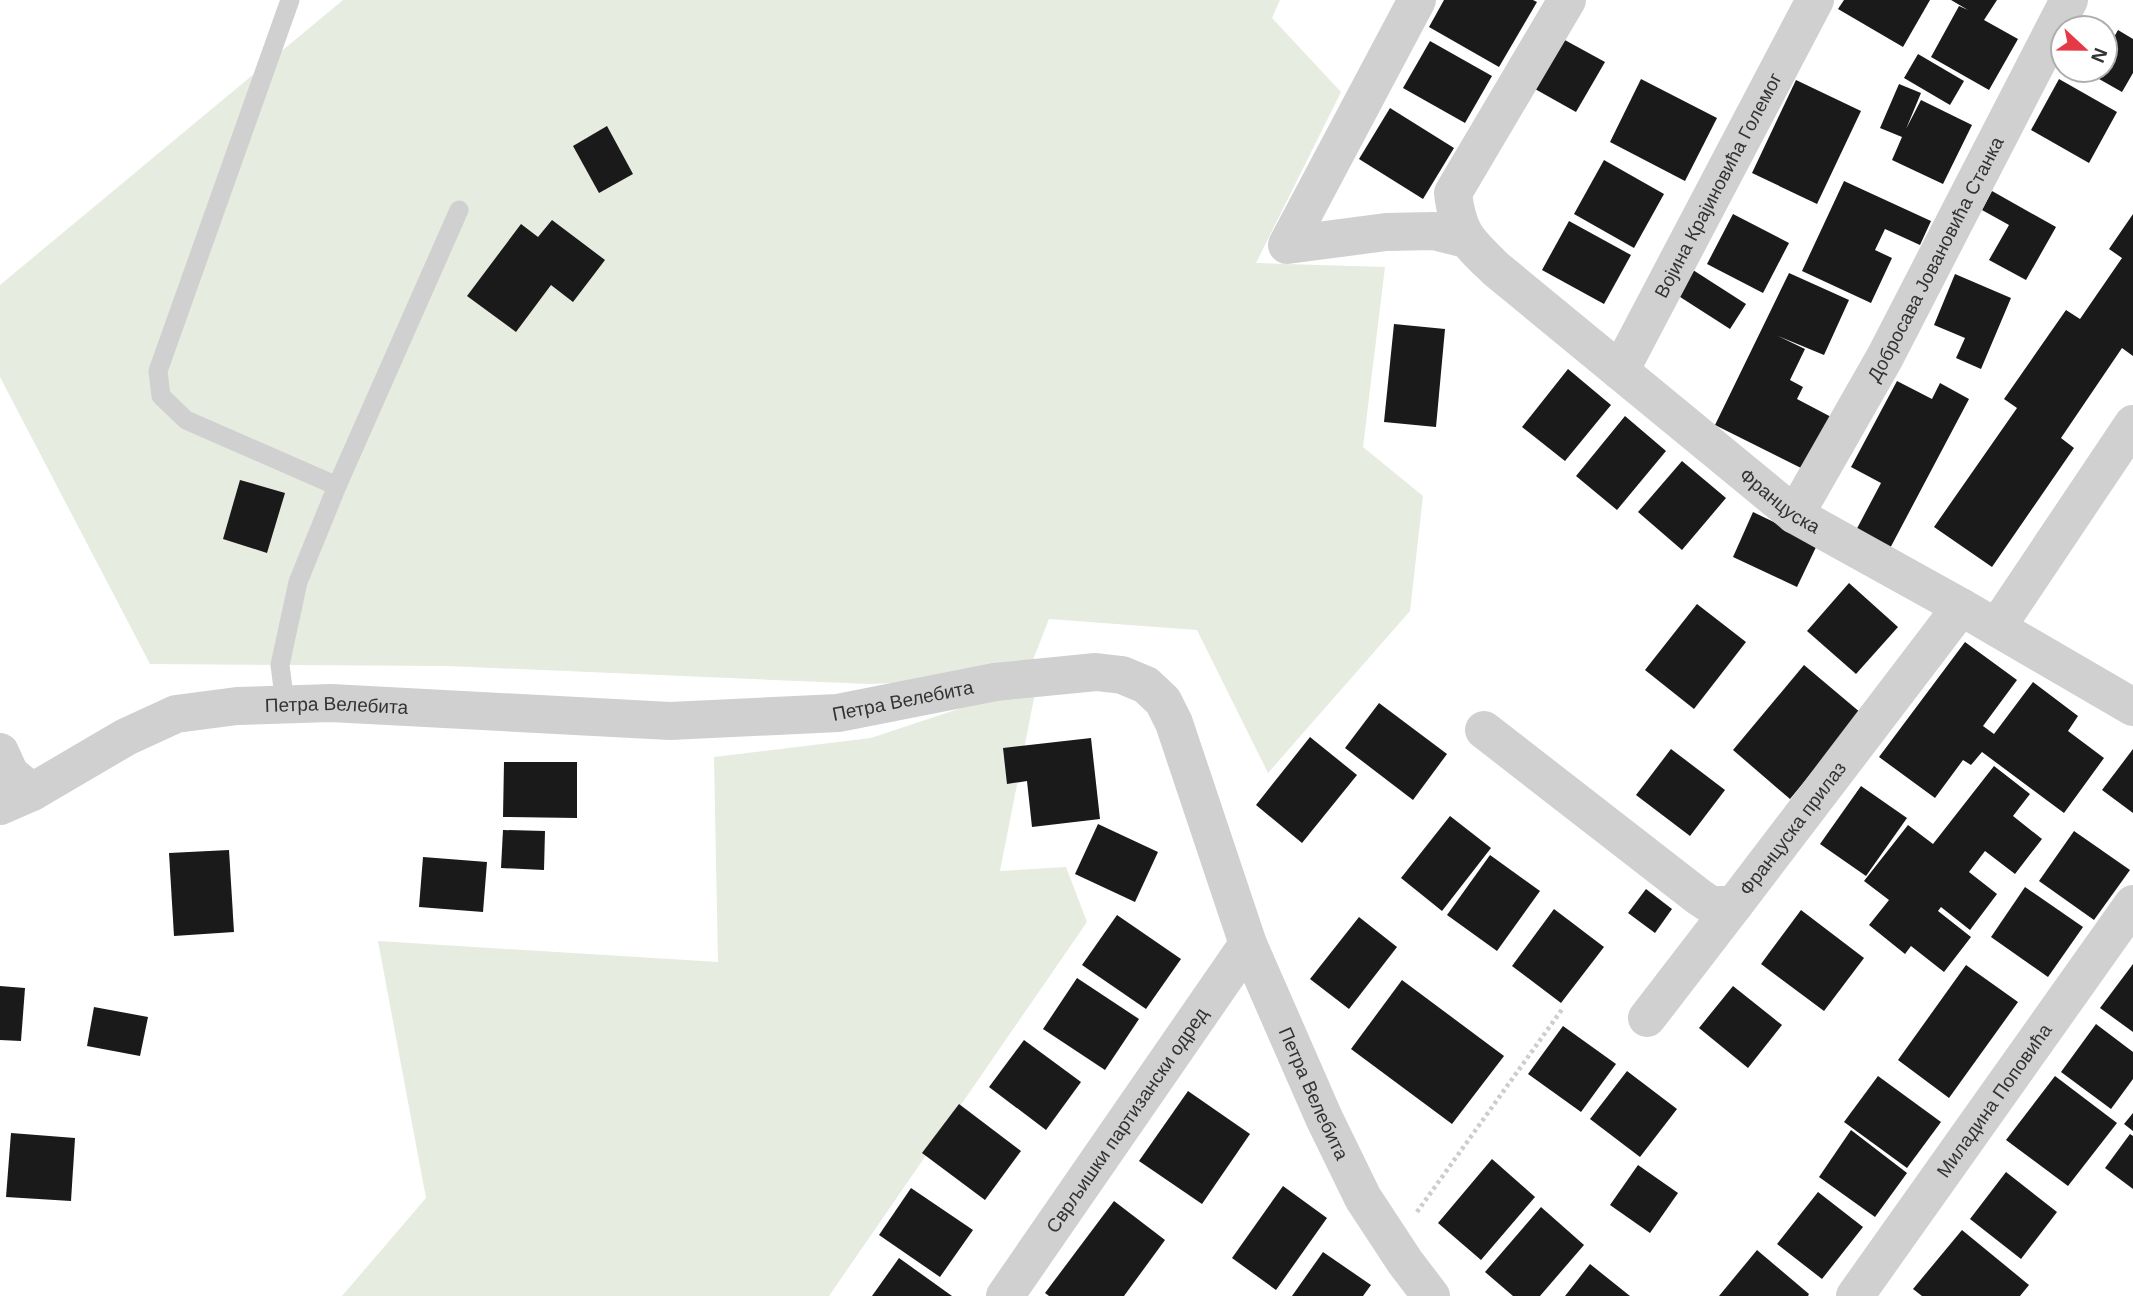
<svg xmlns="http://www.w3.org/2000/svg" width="2133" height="1296" viewBox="0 0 2133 1296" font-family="Helvetica,sans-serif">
<rect width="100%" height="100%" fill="#fff"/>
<!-- green -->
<g fill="#e6ecdf">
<polygon points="343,0 1280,0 1272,18 1341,92 1256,263 1385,267 1363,447 1423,496 1410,611 1268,773 1197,630 1049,619 1029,670 938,681 870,684 447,666 150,664 0,377 0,285"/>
<polygon points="1037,683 1000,871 1066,867 1087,922 829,1296 342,1296 426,1198 378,941 718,962 714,757 871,738"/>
</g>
<!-- building -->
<g fill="#1a1a1a">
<polygon points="1444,0 1533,0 1537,2 1499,67 1429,27"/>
<polygon points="1844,0 1930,0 1903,47 1838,9"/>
<polygon points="1951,0 1997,0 1984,20 2018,39 1989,90 1931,57 1959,6 1968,10"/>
<polygon points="2118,30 2133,39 2133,73 2122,92 2092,75 2095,70 2105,70 2105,53"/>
<polygon points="1563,39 1605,62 1576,112 1535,89"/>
<polygon points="1430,41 1492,76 1465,123 1403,88"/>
<polygon points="1918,54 1964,81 1950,105 1904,78"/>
<polygon points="1641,79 1717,118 1685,181 1610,142"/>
<polygon points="2059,79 2117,112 2089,163 2031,130"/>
<polygon points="1796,80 1861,111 1817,204 1752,173"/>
<polygon points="1899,84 1921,93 1906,129 1921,100 1972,125 1943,184 1892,160 1902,137 1880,128"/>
<polygon points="1390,108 1454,148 1423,199 1359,159"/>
<polygon points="607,126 633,174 599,193 573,146"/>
<polygon points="1604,160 1664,194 1634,248 1574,214"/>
<polygon points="1844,181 1931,221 1920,245 1885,229 1875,250 1892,258 1871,303 1802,271"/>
<polygon points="1992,191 2056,227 2026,280 1989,260 2009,225 1982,210"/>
<polygon points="1733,214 1789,243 1763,293 1707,264"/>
<polygon points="2133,214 2133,356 2122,348 2061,438 2074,448 1992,567 1934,527 2017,408 2004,399 2066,310 2080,319 2122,258 2109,249"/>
<polygon points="552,220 605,260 573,302 551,285 516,332 467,296 521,224 538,237"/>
<polygon points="1569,221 1631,255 1604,304 1542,270"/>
<polygon points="1693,270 1746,304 1730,329 1677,295"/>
<polygon points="1789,273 1849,300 1824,355 1778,336 1805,349 1790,380 1803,387 1797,399 1835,419 1809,472 1715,425"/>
<polygon points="1955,274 2011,298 1981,369 1956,358 1965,338 1934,325"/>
<polygon points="1394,324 1445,329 1436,427 1384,422"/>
<polygon points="1568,369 1611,405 1565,461 1522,427"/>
<polygon points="1897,381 1932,399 1940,383 1969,399 1887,554 1853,536 1881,483 1851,467"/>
<polygon points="1625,416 1666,451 1617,510 1576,476"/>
<polygon points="1682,461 1726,498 1682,550 1638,512"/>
<polygon points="240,480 285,493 267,553 223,539"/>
<polygon points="1753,512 1818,543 1797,587 1733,557"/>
<polygon points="1849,583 1898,627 1856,674 1807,631"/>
<polygon points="1697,604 1746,642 1694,709 1645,670"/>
<polygon points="1965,642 2017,680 1983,726 1994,734 2033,682 2078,716 2068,731 2104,758 2064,813 1982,752 1971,765 1963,760 1935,798 1879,757"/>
<polygon points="1804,665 1861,713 1790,799 1733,750"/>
<polygon points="1379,703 1447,754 1413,800 1345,748"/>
<polygon points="1310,737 1357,775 1302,843 1256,805"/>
<polygon points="1091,738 1100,819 1032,827 1027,781 1007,784 1003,748"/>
<polygon points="1671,749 1725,790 1690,836 1636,795"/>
<polygon points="2133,749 2133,813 2102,790"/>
<polygon points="504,762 577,762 577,818 503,817"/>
<polygon points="1994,766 2030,794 2013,816 2042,839 2015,874 1985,851 1969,872 1997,894 1970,930 1941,907 1938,911 1971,937 1944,972 1911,946 1905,954 1869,925 1889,900 1864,881 1908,825 1933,844"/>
<polygon points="1861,786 1907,818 1866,876 1820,844"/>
<polygon points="1450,816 1491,848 1442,911 1401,878"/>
<polygon points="1098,824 1158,852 1135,902 1075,874"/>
<polygon points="503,830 545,831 544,870 501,868"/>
<polygon points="2074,831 2130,870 2094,920 2039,881"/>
<polygon points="229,850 234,932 174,936 169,853"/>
<polygon points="1490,855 1540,891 1497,951 1447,915"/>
<polygon points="423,857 487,862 483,912 419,907"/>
<polygon points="2025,887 2083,927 2048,977 1991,937"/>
<polygon points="1646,889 1672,909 1655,933 1628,913"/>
<polygon points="1554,909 1604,947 1561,1003 1512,966"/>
<polygon points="1801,910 1864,958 1824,1011 1761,964"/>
<polygon points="1117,915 1181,959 1146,1009 1082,965"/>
<polygon points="1359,917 1397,947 1349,1009 1310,979"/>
<polygon points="2133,964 2133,1032 2100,1008"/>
<polygon points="1966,965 2018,1002 1949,1098 1898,1060"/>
<polygon points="1077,978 1139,1019 1105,1070 1043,1029"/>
<polygon points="1402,980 1504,1056 1452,1124 1351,1049"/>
<polygon points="0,986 25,988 21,1041 0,1040"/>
<polygon points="1733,986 1782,1025 1748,1068 1699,1028"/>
<polygon points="94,1007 148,1017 140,1056 87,1046"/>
<polygon points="2096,1024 2133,1052 2133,1079 2111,1109 2061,1072"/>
<polygon points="1563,1026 1616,1064 1581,1112 1528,1074"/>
<polygon points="1024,1040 1081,1082 1046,1130 989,1087"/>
<polygon points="1627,1071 1677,1109 1640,1157 1590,1119"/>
<polygon points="1878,1076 1941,1122 1907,1168 1844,1122"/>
<polygon points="2055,1076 2117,1123 2068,1186 2006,1140"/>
<polygon points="1188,1091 1250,1134 1202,1204 1139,1161"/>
<polygon points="959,1104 1021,1151 985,1200 922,1153"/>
<polygon points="2133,1113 2133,1131 2124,1124"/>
<polygon points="1851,1130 1907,1173 1875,1217 1819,1177"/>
<polygon points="11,1133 75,1138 71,1201 6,1197"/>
<polygon points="2130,1134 2133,1136 2133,1189 2105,1168"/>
<polygon points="1492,1159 1535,1197 1481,1260 1438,1223"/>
<polygon points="1638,1165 1678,1193 1650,1233 1610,1205"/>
<polygon points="2006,1172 2057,1212 2021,1259 1970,1219"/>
<polygon points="1283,1186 1327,1218 1276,1290 1232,1258"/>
<polygon points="911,1188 973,1230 940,1277 879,1235"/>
<polygon points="1818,1192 1863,1227 1822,1279 1777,1244"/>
<polygon points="1114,1201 1165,1240 1124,1296 1049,1296 1045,1293"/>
<polygon points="1541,1207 1584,1245 1540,1296 1513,1296 1485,1272"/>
<polygon points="1962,1230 2029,1285 2020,1296 1922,1296 1913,1289"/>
<polygon points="1757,1250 1809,1294 1808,1296 1719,1296"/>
<polygon points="1323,1252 1371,1285 1363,1296 1292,1296"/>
<polygon points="899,1258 952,1296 872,1296"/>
<polygon points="1590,1264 1630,1296 1565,1296"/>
</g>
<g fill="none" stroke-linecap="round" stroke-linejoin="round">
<!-- path -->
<polyline stroke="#cdcdcd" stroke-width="4.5" stroke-dasharray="3.5 3.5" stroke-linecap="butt" points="1417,1212 1563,1008"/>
<!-- service -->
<g stroke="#d0d0d0" stroke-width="19">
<polyline points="290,0 158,371 161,396 186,420 337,486"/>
<polyline points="285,704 280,665 298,582 337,486 459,210"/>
</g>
<!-- minor -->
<g stroke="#d0d0d0" stroke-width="38">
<polyline points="1417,0 1287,245 1386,232 1434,231 1466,239"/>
<path id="s1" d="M1567 0 1453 193C1458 234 1467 241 1496 269L1795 515 1961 607 2133 707"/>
<path id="s2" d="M1620 371 1815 0"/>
<path id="s3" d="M1795 515 1885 357 2069 0"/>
<polyline points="1997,627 2133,424"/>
<path id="s4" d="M1484 730 1699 897 1711 905H1734L1961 607"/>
<polyline points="0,752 10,774 32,792"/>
<path id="s5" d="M0 806 32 792 126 737 176 714 237 706 331 703 670 721 838 713 995 682 1096 672 1122 675 1146 685 1163 701 1174 723 1248 944 1324 1118 1363 1198 1405 1262 1431 1296"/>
<polyline points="1647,1018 1734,905"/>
<path id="s6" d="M1005 1296 1248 944"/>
<path id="s7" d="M1855 1296 2133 904"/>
</g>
</g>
<g text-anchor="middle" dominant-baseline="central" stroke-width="7" stroke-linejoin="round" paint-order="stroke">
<!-- street labels -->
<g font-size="19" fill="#333" stroke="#fff">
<text stroke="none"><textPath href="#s2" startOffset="210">Војина Крајиновића Големог</textPath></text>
<text stroke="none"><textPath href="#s3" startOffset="292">Добросава Јовановића Станка</textPath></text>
<text stroke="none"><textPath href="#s1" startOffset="681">Француска</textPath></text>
<text stroke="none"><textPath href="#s5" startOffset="928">Петра Велебита</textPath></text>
<text stroke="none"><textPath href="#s5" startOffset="360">Петра Велебита</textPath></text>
<text stroke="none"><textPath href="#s4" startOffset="406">Француска прилаз</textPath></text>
<text stroke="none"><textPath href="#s5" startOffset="1620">Петра Велебита</textPath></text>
<text stroke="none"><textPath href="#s7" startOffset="240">Миладина Поповића</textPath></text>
<text stroke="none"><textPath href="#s6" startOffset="214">Сврљишки партизански одред</textPath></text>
</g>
</g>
<!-- north arrow -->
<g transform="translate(2084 49) rotate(112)"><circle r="33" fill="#ffffff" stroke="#adadad" stroke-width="2"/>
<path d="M0-5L12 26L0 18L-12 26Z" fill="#e63946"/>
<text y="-10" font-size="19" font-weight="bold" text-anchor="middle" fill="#333333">N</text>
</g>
</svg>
